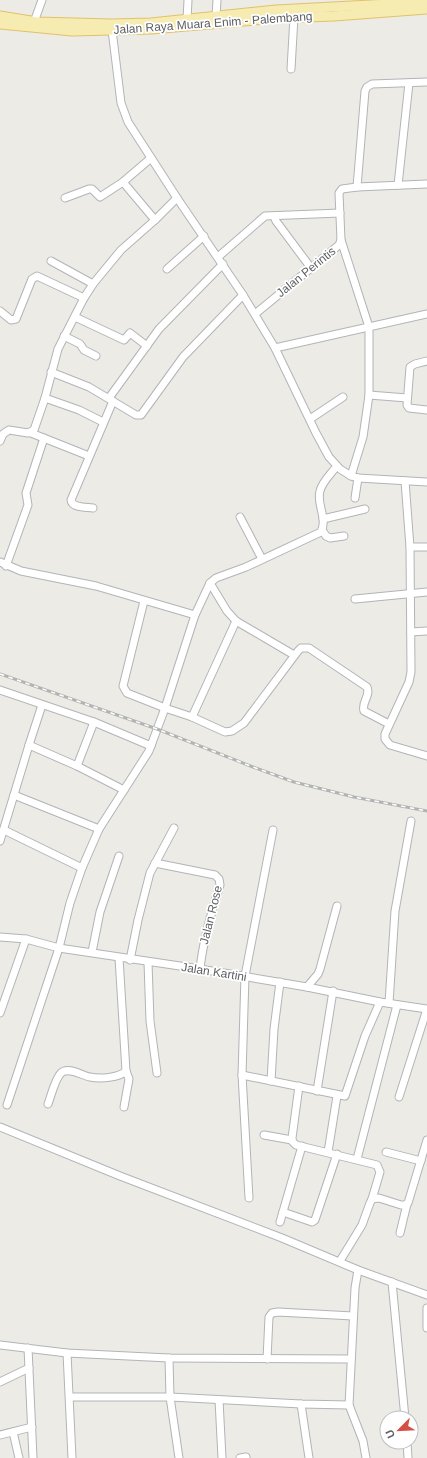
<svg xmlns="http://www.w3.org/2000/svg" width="427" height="1458" viewBox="0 0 427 1458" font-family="Arial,sans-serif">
<rect width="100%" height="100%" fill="#edebe5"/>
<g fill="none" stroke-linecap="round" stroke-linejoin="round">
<defs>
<g id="minor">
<polyline points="216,16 217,0"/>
<polyline points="187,20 188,0"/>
<polyline points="34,22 42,0"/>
<polyline points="112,30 121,103 128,122 177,198 243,295 275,348 316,433 329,457 340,469 351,476 358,478 427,482"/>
<polyline points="291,69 294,17"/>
<polyline points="123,182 155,220"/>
<polyline points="398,185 409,83"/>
<polyline points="357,187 365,91 367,87 372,84 427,82"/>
<polyline points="65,198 89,189 92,189 100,197 123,182 151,158"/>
<polyline points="274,216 276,221 311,268"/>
<polyline points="341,240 369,327 369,395 363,437 351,476"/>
<polyline points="218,257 265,216 340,213"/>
<polyline points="51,261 93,284"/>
<polyline points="167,269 204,236"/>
<polyline points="0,311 11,320 16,319 32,279 37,276 84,298"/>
<polyline points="255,314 339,245 341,240 339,193 342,189 357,187 427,184"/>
<polyline points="75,317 124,340 130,333 147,346"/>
<polyline points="64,336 80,344 84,350 96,356"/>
<polyline points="275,348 427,314"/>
<polyline points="427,361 415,364 410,367 407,405 409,408 427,410"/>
<polyline points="51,372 89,387 136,415 141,415 183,357 243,295"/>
<polyline points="369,395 407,398"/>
<polyline points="45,398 79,410 103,422"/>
<polyline points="109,398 159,329 223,264"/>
<polyline points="310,419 343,397"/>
<polyline points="31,433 89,456"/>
<polyline points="0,441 3,434 9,430 28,433 34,430 45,398 58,349 84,298 93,284 121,250 155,220 177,198"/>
<polyline points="405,481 410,547 411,672 409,682 385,734 385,739 390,745 427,756"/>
<polyline points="355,498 358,478"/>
<path d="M93 508C85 507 72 508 71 500L113 401"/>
<polyline points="240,517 262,559"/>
<polyline points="323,519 365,509"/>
<polyline points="322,530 326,536 330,538 344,536"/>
<polyline points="410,547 427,547"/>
<polyline points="0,562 21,571 96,586 195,615"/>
<polyline points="6,566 28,505 26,493 44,438"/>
<polyline points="210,583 227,611 236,621 294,655"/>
<polyline points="355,599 427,592"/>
<path d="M144 601 123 686 127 693 165 708 192 717 225 732 232 731 244 723 298 651 301 648H309L367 687C371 696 361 702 364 711L389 724"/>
<polyline points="411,632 427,631"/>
<polyline points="0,690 94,722 151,746"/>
<polyline points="192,717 236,621"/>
<polyline points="29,745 42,705"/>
<polyline points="77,766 94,722"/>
<polyline points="14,795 99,829"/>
<polyline points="4,830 82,868"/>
<polyline points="0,841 29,745 77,766 124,790"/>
<path d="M155 863 215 875 219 879 220 885C211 913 203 940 200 969"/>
<polyline points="0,937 26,939 59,948 200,969 307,987 380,1002 427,1009 399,1097"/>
<polyline points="92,952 100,912 119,856"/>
<polyline points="130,960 138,920 150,873 174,828"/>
<polyline points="148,962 150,1021 157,1073"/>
<polyline points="307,987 318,974 320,969 337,906"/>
<polyline points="389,1003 395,911 411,821"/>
<polyline points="0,1013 26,939"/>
<polyline points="242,1075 345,1096 365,1036 380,1002"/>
<polyline points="271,1081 274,1029 280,982"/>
<polyline points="299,1086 292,1138 292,1141 296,1145 377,1165 380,1172 372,1199"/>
<polyline points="317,1091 333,991"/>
<path d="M48 1104C51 1096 55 1079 61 1073 68 1066 83 1076 90 1077 100 1079 119 1078 126 1071L119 958"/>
<path d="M7 1105 59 948 70 903 82 868 99 829 149 751 165 708 195 615 210 583 216 578 246 567 321 532C328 518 316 504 320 491 322 482 331 474 336 467"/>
<polyline points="124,1107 129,1079 126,1071"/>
<polyline points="0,1127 120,1176 282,1238 358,1270 427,1295"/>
<polyline points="264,1135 292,1140"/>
<polyline points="328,1152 337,1096"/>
<polyline points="386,1152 421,1161"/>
<polyline points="357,1159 397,1005"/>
<polyline points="249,1198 242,1075 245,976 273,830"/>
<polyline points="283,1212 312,1222 315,1220 337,1154"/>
<polyline points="280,1222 302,1146"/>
<polyline points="400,1233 407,1204"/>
<polyline points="340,1261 362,1225 370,1203 372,1199 379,1198 401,1205 405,1205 408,1203 427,1140"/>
<polyline points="358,1270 355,1288 349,1405 363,1441 366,1458"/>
<polyline points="392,1282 405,1418"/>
<polyline points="427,1308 427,1328"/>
<polyline points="0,1345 67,1353 169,1358 351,1359"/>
<polyline points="28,1348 33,1458"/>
<polyline points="67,1353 72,1458"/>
<polyline points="169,1358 170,1397 179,1458"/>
<polyline points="267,1359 269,1317 272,1313 278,1312 353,1316"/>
<polyline points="0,1382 29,1368"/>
<polyline points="70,1397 170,1397 301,1404 349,1405"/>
<polyline points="219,1400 222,1458"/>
<polyline points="301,1404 309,1458"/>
<polyline points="13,1432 19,1458"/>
<polyline points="0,1435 32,1427"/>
<polyline points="407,1442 408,1458"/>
<polyline points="240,1458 246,1457"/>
</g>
<g id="major">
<polyline points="0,16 37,22 111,24 151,23 276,10 427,2"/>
<polyline points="0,24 72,31 152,29 278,18 334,16 427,9"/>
</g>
</defs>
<!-- minor casing -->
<use href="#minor" stroke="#b2b4b8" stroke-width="9"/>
<!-- major casing -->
<use href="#major" stroke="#e1c16a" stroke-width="11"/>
<!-- minor -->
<use href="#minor" stroke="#fff" stroke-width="7"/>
<!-- major -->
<use href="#major" stroke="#f6ebb1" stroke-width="9"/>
<defs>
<polyline id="rail" points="0,674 157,729 253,767 294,782 354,797 427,811"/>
</defs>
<!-- rail casing -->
<use href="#rail" stroke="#b2b3b3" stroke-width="3"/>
<!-- rail -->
<use href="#rail" stroke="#fff" stroke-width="1.5" stroke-dasharray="4.5" stroke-linecap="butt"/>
</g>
<g text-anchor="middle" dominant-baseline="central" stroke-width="3.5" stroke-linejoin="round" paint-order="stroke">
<!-- street labels -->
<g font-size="12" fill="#5c5f63" stroke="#fff">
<text transform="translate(213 23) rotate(-4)">Jalan Raya Muara Enim - Palembang</text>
<text transform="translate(306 272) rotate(-39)">Jalan Perintis</text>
<text transform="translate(211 915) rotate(-76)">Jalan Rose</text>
<text transform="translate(214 972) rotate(9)">Jalan Kartini</text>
</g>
</g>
<!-- north arrow -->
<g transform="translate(399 1430) rotate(246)"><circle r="19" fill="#ffffff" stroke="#bebfc1"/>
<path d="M0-3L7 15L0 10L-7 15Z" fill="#d54f42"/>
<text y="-6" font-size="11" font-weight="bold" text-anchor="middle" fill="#5c5f63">U</text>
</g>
</svg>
